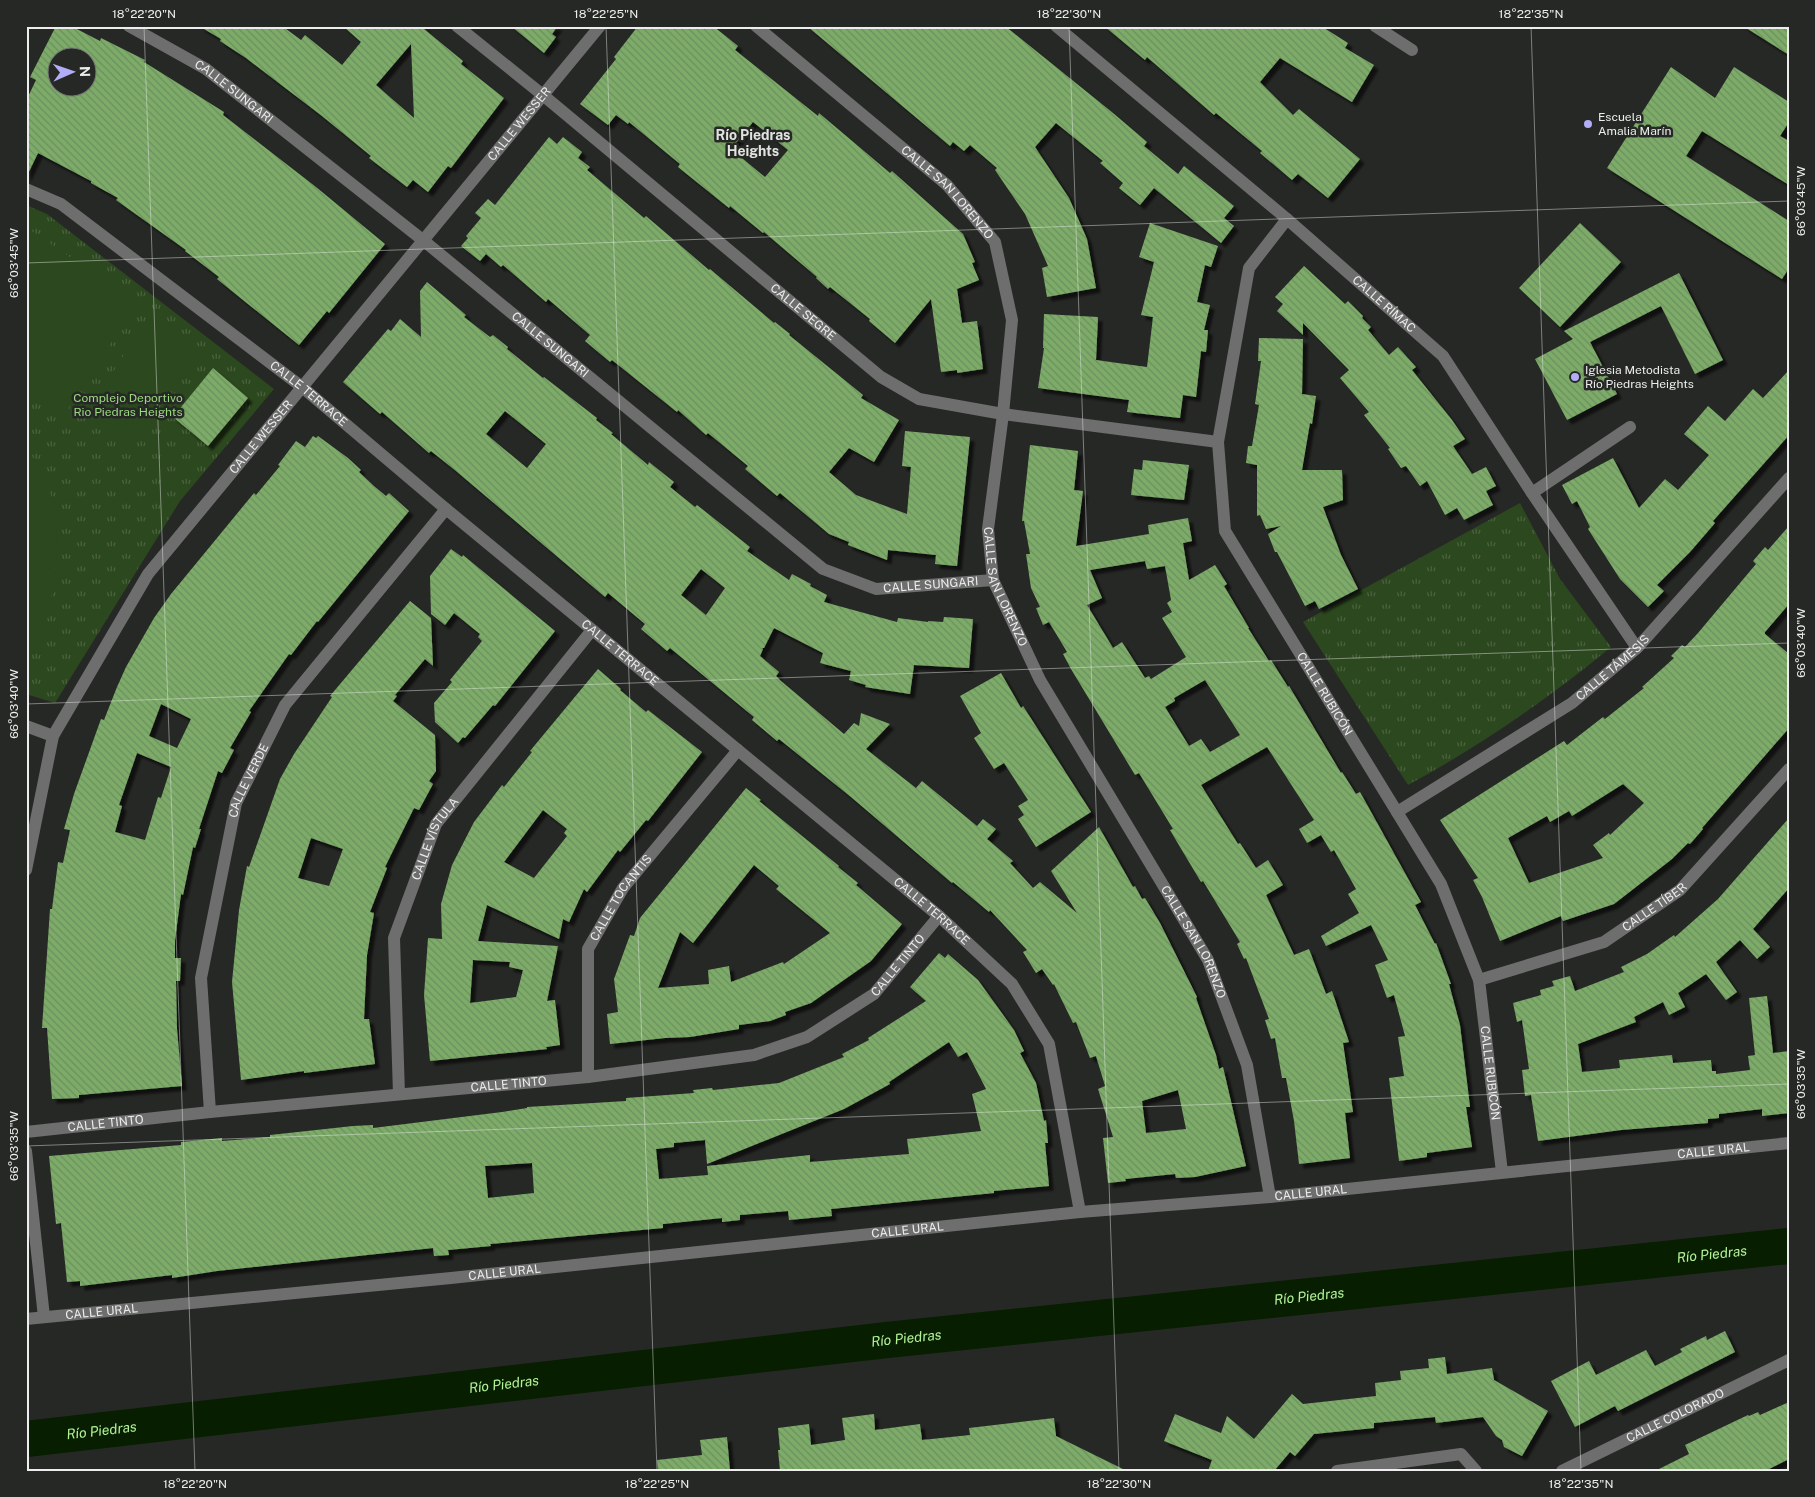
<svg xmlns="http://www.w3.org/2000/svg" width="1815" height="1497" viewBox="0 0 1815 1497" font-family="'Public Sans',sans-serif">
<defs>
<pattern id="grass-tufts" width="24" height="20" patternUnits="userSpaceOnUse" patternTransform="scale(1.25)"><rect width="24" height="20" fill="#2c481e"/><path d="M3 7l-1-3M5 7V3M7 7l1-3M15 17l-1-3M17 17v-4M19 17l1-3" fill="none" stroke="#4b633f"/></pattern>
<pattern id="building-back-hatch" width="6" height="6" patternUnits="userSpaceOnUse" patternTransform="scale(1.25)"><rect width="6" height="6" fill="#7dac69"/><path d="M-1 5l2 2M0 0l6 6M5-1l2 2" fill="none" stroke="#6d8e5f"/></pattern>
<filter id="shadow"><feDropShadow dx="4.5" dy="4.5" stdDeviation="1" flood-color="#0009"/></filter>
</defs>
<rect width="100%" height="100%" fill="#262825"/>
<!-- grass -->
<g fill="url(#grass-tufts)">
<polygon points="26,205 47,214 274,389 180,501 55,703 26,694"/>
<path d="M1520 503 1560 579 1611 647C1548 699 1480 746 1408 785L1303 622Z"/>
</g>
<!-- garden -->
<g fill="#2c481e">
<polygon points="26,227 137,303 66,412 26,386"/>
<polygon points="147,319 195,350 136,442 88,411"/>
<path d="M26 448C32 456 39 465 43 474 70 530 51 595 41 653L26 651Z"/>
</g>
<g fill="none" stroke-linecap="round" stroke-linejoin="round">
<!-- river -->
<path stroke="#081e00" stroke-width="36" id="s1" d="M26 1439 887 1340 1789 1246"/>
</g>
<!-- building -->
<g fill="url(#building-back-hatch)" fill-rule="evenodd" filter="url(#shadow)">
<path d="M56 26H71L100 41 101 38 145 60 144 62 224 112 223 115 316 187 385 244 329 313 327 311 299 345 217 279 219 277 185 251 186 250 116 200 118 198 91 183V181L38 153 26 178V101L36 80 30 77ZM58 58H88V88H58Z"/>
<path d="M199 26H282L301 40 305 35 342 65 361 42 343 26H426L424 29 463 61 461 64 504 98 451 168 448 166 428 192 413 180 407 187 369 158 371 156 322 116 246 58 220 41 221 39ZM411 44 414 118 376 85Z"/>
<polygon points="511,26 558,26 552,34 556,37 544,53"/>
<path d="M638 26H713L738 46 735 50 818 116 819 113 890 173 892 171 963 234 975 262 972 263 979 280 957 289 962 323 977 321 983 369 957 373V370L941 372 931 299 895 343 869 321 870 319 830 287 828 289 816 278 817 277 764 232 763 233 730 206 729 208 678 167 680 164 629 122 628 124 616 115 608 125 580 104 616 59 614 57ZM753 122 788 150 765 177 731 149Z"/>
<polygon points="807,26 1005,26 1113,113 1147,142 1144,146 1178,174 1184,166 1234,206 1224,218 1234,226 1221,243 1154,188 1140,205 1119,188 1123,183 1100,163 1103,161 1056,123 1035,147 1069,198 1087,239 1096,288 1047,297 1042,268 1048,266 1025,214 995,170 997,168 970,145 964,151 953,142 950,146"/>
<polygon points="1104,26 1321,26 1348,43 1345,48 1374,65 1352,102 1280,58 1260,82 1293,115 1299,109 1360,159 1328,198 1298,174 1292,180 1260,153 1262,151 1216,113 1214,115 1147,57 1145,60"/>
<polygon points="1743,26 1789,26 1789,55"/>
<polygon points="1671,67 1715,98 1734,67 1789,102 1789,122 1780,136 1789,141 1789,185 1702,131 1686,156 1789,221 1789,268 1782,279 1607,168"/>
<polygon points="549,137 557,144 563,137 582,152 578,158 590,167 587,170 644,218 646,216 709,270 710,269 774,323 775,322 790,334 789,335 863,395 861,398 899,420 874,462 849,448 829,472 856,495 907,514 911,467 902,466 905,431 970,437 957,566 935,564 936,555 888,550 887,560 848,545 849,542 829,534 780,493 777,496 745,469 748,466 708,433 706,435 678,410 677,412 612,360 610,362 585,341 590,335 548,299 546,302 503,265 501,267 486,254 480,261 461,246 468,238 466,236 481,218 475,213 488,199 495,205"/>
<polygon points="1150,223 1218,246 1211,267 1205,265 1197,302 1210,305 1204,330 1208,330 1206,352 1201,351 1196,397 1183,395 1180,418 1127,412 1129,400 1038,388 1044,348 1043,348 1044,314 1098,317 1096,360 1147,367 1153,317 1141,315 1154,262 1139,257"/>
<polygon points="1580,223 1621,262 1560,327 1519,288"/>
<polygon points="1304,266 1345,304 1348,301 1363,316 1362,318 1371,327 1368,330 1389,355 1398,347 1416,367 1412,370 1452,420 1465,439 1453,446 1472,474 1486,467 1496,486 1486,491 1493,505 1464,520 1457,508 1445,515 1427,481 1420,486 1406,466 1401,468 1388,449 1390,448 1364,415 1369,412 1340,378 1349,370 1303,323 1303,335 1277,311 1283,304 1275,297"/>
<polygon points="1679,273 1723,360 1695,374 1661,306 1590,342 1617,394 1567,420 1535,359 1573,339 1564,331"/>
<path d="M427 282 466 315 464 317 490 337 493 335 508 347 507 349 543 378 544 377 597 418 596 420 613 433 611 434 648 465 649 462 674 482 670 487 695 507 697 505 750 547 747 551 789 580 792 574 811 584 810 586 827 595 824 602 897 622 898 618 928 622V621L943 622 944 617 973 619 969 668 914 665 910 694 865 687 866 685 849 680 851 671 820 663 823 653 774 628 764 648H762L763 649 760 656 779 672 776 676 781 681 844 734 854 723 859 726 861 713 890 724 866 749 916 788 922 781 977 826 983 819 996 829 987 839 1013 861 1010 863 1033 888 1040 882 1077 913 1051 871 1099 827 1133 887 1135 886 1142 899 1145 898 1160 923 1197 997 1196 998 1216 1055 1219 1069 1223 1067 1246 1166 1195 1177 1176 1178 1175 1174 1125 1179 1126 1181 1108 1183 1103 1138 1113 1137 1098 1089 1105 1086 1096 1056 1090 1058 1076 1022 1073 1023 1054 984 1053 985 1042 969 1036 973 1023 952 1027 950 990 910 989 912 953 882 952 883 851 797 779 739 777 741 752 720 754 717 670 648 667 651 641 629 645 624 608 593 605 597 456 471 431 451 429 453 382 412 380 414 343 382 388 329 391 331 400 319 421 337 420 291ZM505 411 546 444 527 468 486 434ZM701 569 725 588 706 615 681 595ZM1178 1090 1186 1129 1146 1133 1142 1101Z"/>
<polygon points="1259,338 1303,339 1302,394 1316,396 1312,424 1310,423 1302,470 1342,470 1343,500 1323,507 1341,555 1358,589 1319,609 1315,601 1305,606 1277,552 1275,552 1268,534 1281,526 1266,529 1260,515 1257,516 1257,465 1246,463 1248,446 1252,446 1259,405 1255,404 1261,361 1258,361"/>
<polygon points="213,368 248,398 208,446 173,417"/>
<polygon points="1789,370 1789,435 1713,521 1715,523 1690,552 1657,585 1664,591 1648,607 1620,579 1588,529 1590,527 1577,501 1572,504 1562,485 1613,458 1639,508 1665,479 1678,490 1709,455 1684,434 1708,406 1725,421 1753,389 1763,398"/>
<path d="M313 436 316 438 318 436 348 458 361 470 359 472 374 486 386 496 389 493 409 511 318 622 317 621 291 655 289 654 249 711 251 712 230 748 234 750 222 773 218 771 199 829H201L195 848 193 847 183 895 181 894 175 940V958H181L180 981H176L177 1029 182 1086 79 1095V1098L52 1099 47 1028H42L50 909H52L58 862 63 863 70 830 64 829 74 794 101 719 104 720 117 687 126 667 154 618 171 594 254 493 256 495 280 466 278 465 296 441 305 447ZM161 704 191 719 177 748 149 736ZM137 753 171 767 161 798 158 797 145 840 115 832 122 806 119 805Z"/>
<path d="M1030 445 1078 451 1074 490 1083 491 1076 546 1149 534 1148 525 1188 518 1192 541 1183 543 1189 580 1215 565 1227 584 1224 586 1249 628H1248L1269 661 1271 660 1288 687 1289 686 1341 773 1342 772 1356 794 1360 792 1421 902 1415 905 1435 944 1436 943 1451 984H1449L1460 1025 1470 1107H1466L1472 1147 1427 1153V1157L1399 1161 1389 1078 1404 1076 1398 1037 1405 1036 1394 995 1387 998 1375 965 1388 960 1371 925 1326 946 1321 936 1359 913 1348 894 1356 889 1334 850 1331 852 1321 835 1307 843 1299 829 1314 820 1267 747 1201 785 1238 844 1240 843 1256 868 1268 860 1283 885 1266 895 1294 955 1309 949 1326 994 1332 991 1349 1042 1343 1043 1353 1112 1345 1113 1350 1158 1299 1164 1294 1121 1286 1078H1282L1275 1038 1271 1039 1265 1020 1269 1019 1246 958 1244 959 1237 944 1240 942 1203 881 1201 882 1183 852 1170 830 1173 829 1139 773 1135 775 1071 669 1063 654 1067 652 1049 622 1043 625 1036 608 1040 607 1031 588 1026 554H1030L1024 521H1022ZM1145 561 1147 569 1165 566 1171 600 1167 603 1172 612 1162 618 1186 657 1151 679 1149 676 1145 678 1122 642 1113 648 1087 605 1102 598 1090 570ZM1205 680 1240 735 1210 752 1201 739 1189 746 1165 707 1175 701 1174 698Z"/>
<polygon points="1143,460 1189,465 1184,500 1131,495 1134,469 1142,470"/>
<path d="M1789 526V604L1765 632V634L1789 654V728L1702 828 1703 829 1690 844 1688 843 1672 859 1614 904 1563 921 1561 916 1500 941 1482 897 1473 880 1478 878 1440 820 1564 741 1567 745 1603 717 1605 719 1644 688 1642 687 1674 658 1671 656 1682 645 1685 647 1698 633 1756 564 1753 561 1765 547 1768 550ZM1623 784 1644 803 1610 835 1609 833 1593 845 1603 858 1529 883 1508 838 1547 816 1550 822 1569 811 1572 816Z"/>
<polygon points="451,549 462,557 463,555 555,631 495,706 493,705 465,738 463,737 458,743 435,722 434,703 452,682 450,680 482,641 478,637 480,634 454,613 445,625 431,614 430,576"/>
<path d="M410 601 431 618 433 666 425 659 395 695 397 696 393 701 435 735 436 771 429 781 433 784 419 810 414 808 385 867 387 868 370 912 374 913 367 955 364 1019H369L375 1064 304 1073V1071L241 1080 232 982 239 910 247 866 249 867 280 779 294 754 332 697 330 696ZM311 838 343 849 329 886 298 878Z"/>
<path d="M598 669 621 689 620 690 646 712 648 710 702 752 648 821 646 820 620 852 618 850 587 892 584 889 569 922 563 919 559 939 487 905 478 941 558 946 547 1001 555 1000 560 1045 546 1047 547 1049 430 1061 424 995 428 938 442 939 441 904 452 865 474 822 502 785 504 787 532 752 530 751ZM543 810 567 829 564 833 567 836 534 878 504 862ZM473 960 510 962 509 967 523 970 516 997 470 1003Z"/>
<polygon points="1001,673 1021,708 1023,706 1091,812 1036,847 1018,819 1024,815 1018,806 1028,800 1004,763 994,769 974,738 981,733 960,696"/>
<path d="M746 788 761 800 759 801 839 866 838 867 858 883 856 885 902 924 871 961 811 1003 785 1012 786 1015 770 1021 739 1025V1029L690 1037 665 1038 610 1044 607 1014 618 1012 614 979 630 935 634 936 640 918ZM754 865 779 886 776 889 830 933 784 964 783 962 731 982 729 966 708 970 709 984 658 988 680 932 693 943Z"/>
<polygon points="1789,818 1789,888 1753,929 1770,947 1757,959 1740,940 1716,962 1737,992 1726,1000 1706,974 1678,993 1685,1007 1669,1015 1663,1002 1634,1017 1636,1022 1578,1044 1582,1072 1620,1068 1619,1060 1672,1055 1673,1063 1711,1060 1712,1071 1716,1071 1716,1074 1750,1070 1748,1056 1755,1055 1749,998 1767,996 1773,1053 1789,1051 1789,1113 1762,1116 1762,1109 1719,1114 1719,1118 1708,1119 1708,1123 1621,1130 1538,1141 1531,1095 1525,1096 1522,1070 1529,1069 1522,1020 1517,1022 1513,1003 1541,995 1540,990 1554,986 1552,981 1570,976 1575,991 1624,972 1621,967 1647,954 1674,935 1675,937 1718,899"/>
<path d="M939 953 945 958 948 954 978 980 1014 1030 1024 1051 1020 1053 1036 1083 1044 1121 1046 1120 1048 1143H1045L1049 1186 994 1191V1193L831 1209 832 1216 789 1220 788 1211 740 1215V1220L722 1222V1218L663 1224V1228L490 1244 491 1246 448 1250 449 1255 434 1256 433 1248 217 1271 172 1278V1275L80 1286V1281L67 1282 61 1223 56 1224 49 1156 181 1145V1142L222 1138V1141L270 1137V1135L353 1126 373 1125V1128L502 1112 527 1108V1107L626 1101V1098L694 1093 693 1090 712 1088 713 1090 779 1083 844 1057 842 1054 869 1040 868 1038 926 1001 910 987ZM949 1042 958 1057 967 1052 986 1089 972 1094 981 1131 907 1139 909 1154 810 1162V1155L707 1166 708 1175 659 1179 656 1149 674 1147V1143L705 1140 707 1164 844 1109 890 1084 889 1082ZM532 1163 534 1193 488 1198 485 1166Z"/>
<polygon points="1725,1331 1735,1352 1618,1411 1615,1406 1575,1427 1551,1381 1589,1361 1596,1375 1646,1350 1655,1366 1682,1352 1680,1349 1706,1336 1707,1340"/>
<polygon points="1445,1357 1447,1374 1492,1368 1494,1380 1548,1411 1522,1456 1504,1447 1502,1440 1496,1436 1483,1417 1436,1423 1435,1417 1374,1423 1374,1428 1314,1434 1295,1456 1290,1452 1274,1471 1208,1471 1212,1460 1164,1441 1175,1414 1221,1433 1227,1416 1254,1439 1292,1394 1303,1404 1376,1396 1375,1383 1401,1380 1400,1371 1429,1368 1428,1359"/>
<polygon points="1789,1402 1789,1459 1765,1471 1655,1471 1689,1454 1685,1445 1748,1415 1749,1416 1758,1412 1760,1415"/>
<polygon points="874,1414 875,1430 920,1424 922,1440 970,1435 969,1428 1054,1418 1056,1436 1127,1471 780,1471 778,1450 780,1450 778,1428 809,1424 811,1445 845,1440 842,1418"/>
<polygon points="727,1437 730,1471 658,1471 657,1460 702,1455 700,1440"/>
</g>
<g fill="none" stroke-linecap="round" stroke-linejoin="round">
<!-- minor -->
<g stroke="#6d6e6d" stroke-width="12">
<path id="s2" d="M129 26 206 69 424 241 823 569 876 589 993 580"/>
<path id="s3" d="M457 26 544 96 881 377 919 399 1003 414 1218 442"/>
<path id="s4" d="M756 26 947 185 995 242 1012 320 1003 414 988 529 993 580 1040 680 1208 960 1247 1065 1270 1197"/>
<path id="s5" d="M1056 26 1287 219 1443 356 1532 493 1637 648"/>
<polyline points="1375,26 1412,50"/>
<path id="s6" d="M26 189 61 204 302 387 446 509 939 916 1012 984 1049 1044 1080 1212"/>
<path id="s7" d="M1287 219 1249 268 1218 442 1225 531 1441 884 1479 980 1502 1172"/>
<polyline points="1532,493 1630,427"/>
<polyline points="26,726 53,736"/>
<path id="s8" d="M1397 812 1572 703 1637 648 1789 478"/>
<path id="s9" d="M26 870 53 736 148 574 600 26"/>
<path id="s10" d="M1479 980 1604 942 1680 890 1789 769"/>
<path id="s11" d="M588 1077V949L623 888 738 750"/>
<path id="s12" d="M399 1094 394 938 436 824 592 630"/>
<path id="s13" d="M210 1112 201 978 236 803 285 705 446 509"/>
<path id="s14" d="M26 1132 210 1112 588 1077 754 1055 807 1037 874 994 939 916"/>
<polyline points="26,1151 44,1317"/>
<path id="s15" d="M26 1319 451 1278 1080 1212 1270 1197 1789 1143"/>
<polyline points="1337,1471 1461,1454 1476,1471"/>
<path id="s16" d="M1562 1471 1789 1360"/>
</g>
</g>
<!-- ticks -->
<path fill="none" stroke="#ecedec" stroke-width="1" stroke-opacity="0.45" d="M144 26 195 1471M606 26 657 1471M1069 26 1119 1471M1531 26 1581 1471M26 263 1789 201M26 704 1789 643M26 1146 1789 1084"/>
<!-- markers -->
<g fill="#b2adf9" stroke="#262825" stroke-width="2">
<circle cx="1588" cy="124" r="5"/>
<circle cx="1575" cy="377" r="5"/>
</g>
<g text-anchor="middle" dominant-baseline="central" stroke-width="5" stroke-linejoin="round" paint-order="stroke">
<!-- street labels -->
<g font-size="12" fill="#ecedec" stroke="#262825">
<text stroke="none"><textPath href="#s2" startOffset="124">CALLE SUNGARI</textPath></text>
<text stroke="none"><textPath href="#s9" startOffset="908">CALLE WESSER</textPath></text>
<text stroke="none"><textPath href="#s4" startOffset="254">CALLE SAN LORENZO</textPath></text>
<text stroke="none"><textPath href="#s5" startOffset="430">CALLE RÍMAC</textPath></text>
<text stroke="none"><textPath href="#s3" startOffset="449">CALLE SEGRE</textPath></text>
<text stroke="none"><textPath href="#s2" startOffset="529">CALLE SUNGARI</textPath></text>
<text stroke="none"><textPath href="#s6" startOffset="350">CALLE TERRACE</textPath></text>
<text stroke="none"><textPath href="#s9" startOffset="502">CALLE WESSER</textPath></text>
<text stroke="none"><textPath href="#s2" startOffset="994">CALLE SUNGARI</textPath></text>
<text stroke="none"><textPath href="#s4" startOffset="674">CALLE SAN LORENZO</textPath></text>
<text stroke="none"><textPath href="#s6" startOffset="755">CALLE TERRACE</textPath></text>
<text stroke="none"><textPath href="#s8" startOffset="260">CALLE TÁMESIS</textPath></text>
<text stroke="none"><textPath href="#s7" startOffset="519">CALLE RUBICÓN</textPath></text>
<text stroke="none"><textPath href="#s13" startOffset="338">CALLE VERDE</textPath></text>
<text stroke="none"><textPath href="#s12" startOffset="264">CALLE VÍSTULA</textPath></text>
<text stroke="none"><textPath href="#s11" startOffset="189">CALLE TOCANTIS</textPath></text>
<text stroke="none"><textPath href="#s10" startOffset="192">CALLE TÍBER</textPath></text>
<text stroke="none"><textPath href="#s6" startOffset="1160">CALLE TERRACE</textPath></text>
<text stroke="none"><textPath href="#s4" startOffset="1079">CALLE SAN LORENZO</textPath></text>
<text stroke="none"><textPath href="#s14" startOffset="905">CALLE TINTO</textPath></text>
<text stroke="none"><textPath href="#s7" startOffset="939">CALLE RUBICÓN</textPath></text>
<text stroke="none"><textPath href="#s14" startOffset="485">CALLE TINTO</textPath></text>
<text stroke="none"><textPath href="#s14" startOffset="80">CALLE TINTO</textPath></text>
<text stroke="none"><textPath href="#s15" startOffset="1696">CALLE URAL</textPath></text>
<text stroke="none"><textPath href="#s15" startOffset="1291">CALLE URAL</textPath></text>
<text stroke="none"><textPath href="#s15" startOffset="886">CALLE URAL</textPath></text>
<text stroke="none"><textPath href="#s15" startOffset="481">CALLE URAL</textPath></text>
<text stroke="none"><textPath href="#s15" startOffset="76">CALLE URAL</textPath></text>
<text stroke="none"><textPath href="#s16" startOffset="126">CALLE COLORADO</textPath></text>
</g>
<!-- poi labels -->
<g font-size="12" fill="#ecedec" stroke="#262825" text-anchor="start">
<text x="1598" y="117">Escuela<tspan x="1598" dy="14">Amalia Marín</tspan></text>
<text x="1585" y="370">Iglesia Metodista<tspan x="1585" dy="14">Río Piedras Heights</tspan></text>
</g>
<!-- park labels -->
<g font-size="12" fill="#9ad97f" stroke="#262825">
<text x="128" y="398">Complejo Deportivo<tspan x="128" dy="14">Rio Piedras Heights</tspan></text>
</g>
<!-- neighbourhood labels -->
<g font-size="14" font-weight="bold" fill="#e1e4e0" stroke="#262825">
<text x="753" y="135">Río Piedras<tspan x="753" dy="16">Heights</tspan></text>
</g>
<!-- water labels -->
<g font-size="14" font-style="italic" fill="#b2f296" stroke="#262825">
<text stroke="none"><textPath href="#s1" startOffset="1696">Río Piedras</textPath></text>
<text stroke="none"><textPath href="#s1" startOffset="1291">Río Piedras</textPath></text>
<text stroke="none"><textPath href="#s1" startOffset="886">Río Piedras</textPath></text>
<text stroke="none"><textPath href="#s1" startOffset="481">Río Piedras</textPath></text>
<text stroke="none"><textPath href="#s1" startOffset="76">Río Piedras</textPath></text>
</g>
</g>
<!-- border -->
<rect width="1815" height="1497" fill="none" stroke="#262825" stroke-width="55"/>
<!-- north arrow -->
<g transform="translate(72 72) rotate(88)"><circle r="24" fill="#262825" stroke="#757775"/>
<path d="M0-4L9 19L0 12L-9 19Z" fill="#b2adf9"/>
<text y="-8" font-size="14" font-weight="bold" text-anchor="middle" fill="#ecedec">N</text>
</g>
<rect x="28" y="28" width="1760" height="1442" fill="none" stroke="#ecedec" stroke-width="2"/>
<g font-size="12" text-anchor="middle" fill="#ecedec">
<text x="144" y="18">18°22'20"N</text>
<text x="606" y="18">18°22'25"N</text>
<text x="1069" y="18">18°22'30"N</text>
<text x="1531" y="18">18°22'35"N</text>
<text transform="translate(1801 201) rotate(-90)" y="4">66°03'45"W</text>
<text transform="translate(14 263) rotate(-90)" y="4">66°03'45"W</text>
<text transform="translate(1801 643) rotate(-90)" y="4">66°03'40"W</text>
<text transform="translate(14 704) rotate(-90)" y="4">66°03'40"W</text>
<text transform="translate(1801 1084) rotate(-90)" y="4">66°03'35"W</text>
<text transform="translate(14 1146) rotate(-90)" y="4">66°03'35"W</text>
<text x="195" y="1488">18°22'20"N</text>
<text x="657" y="1488">18°22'25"N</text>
<text x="1119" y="1488">18°22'30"N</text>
<text x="1581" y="1488">18°22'35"N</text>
</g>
</svg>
